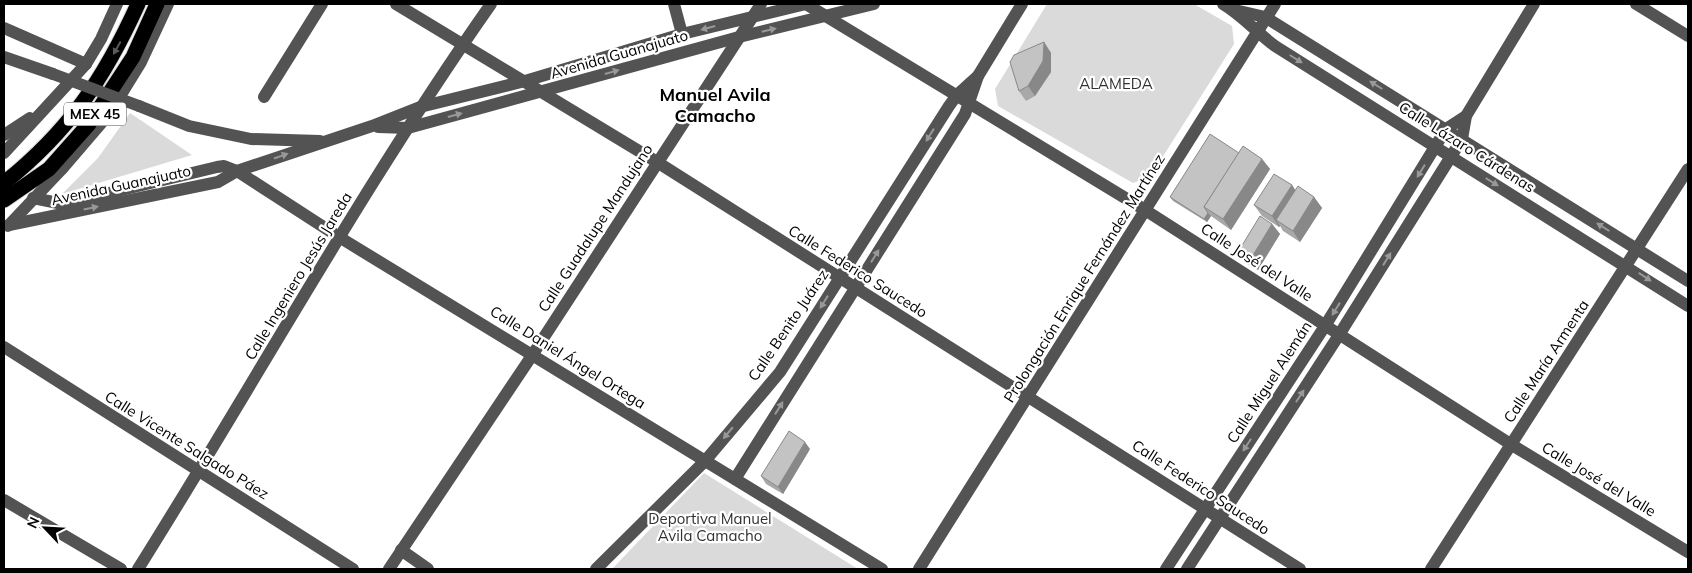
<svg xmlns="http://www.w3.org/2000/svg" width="1692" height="573" viewBox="0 0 1692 573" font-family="Mulish,sans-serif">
<rect width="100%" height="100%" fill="#fff"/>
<!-- green -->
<g fill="#dadada">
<polygon points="1047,4 1194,4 1232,26 1234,44 1150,177 1133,183 998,106 995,89"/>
<polygon points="130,113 192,155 62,194 98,158"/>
<polygon points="704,473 858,569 612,569"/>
</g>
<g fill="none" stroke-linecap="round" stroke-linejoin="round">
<defs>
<g id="highway">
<path d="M4 183C69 131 104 79 138 4"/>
<polyline points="4,200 49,169 89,124 133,57 157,4"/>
</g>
</defs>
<!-- highway casing -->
<use href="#highway" stroke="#dbdbdb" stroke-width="17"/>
<!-- minor -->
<g stroke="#535353" stroke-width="12">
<polyline points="396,4 657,162 1300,569"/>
<polyline points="674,4 682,34"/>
<polyline points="806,4 1145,210 1512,445 1688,552"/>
<path d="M1223 4C1242 15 1257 33 1275 46L1688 306"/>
<polyline points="1636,4 1688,36"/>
<polyline points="1235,10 1265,17 1688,281"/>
<polyline points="4,28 86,64"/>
<polyline points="4,57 53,74"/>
<polyline points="264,97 322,4"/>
<polyline points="139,106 189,126 251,139 320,141"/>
<polyline points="378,127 408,128 739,37 874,4"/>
<polyline points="4,135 30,118"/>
<polyline points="4,153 86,64 101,39 117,4"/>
<polyline points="33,198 63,204 217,167 224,166 237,171 339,237 882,569"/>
<polyline points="9,225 218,182 237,171 372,126 420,107 525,81 682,34 806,4"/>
<polyline points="8,226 61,170 109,114 141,62 168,4"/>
<polyline points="4,347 353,569"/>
<polyline points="735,479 965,114 978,76 1022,4"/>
<polyline points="4,500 121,569"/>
<polyline points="401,550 428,569"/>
<path d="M138 569C256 381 363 186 491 4"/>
<polyline points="389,569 533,354 761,4"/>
<polyline points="596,569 705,461 780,372 949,106 957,95 978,76"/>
<polyline points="919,569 1275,4"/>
<polyline points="1166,569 1325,326 1446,129 1466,116"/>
<polyline points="1187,569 1339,335 1462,139 1466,116 1534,4"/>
<polyline points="1431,569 1688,169"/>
</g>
<!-- highway -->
<use href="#highway" stroke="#000" stroke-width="15"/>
<!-- minor-bridge -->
<polyline stroke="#535353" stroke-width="12" points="53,74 139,106"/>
</g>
<!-- wall -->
<g fill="#a8a8a8">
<polygon points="1044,42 1051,53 1051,72 1035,96 1026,101 1019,91"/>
<polygon points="1239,153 1262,159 1270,169 1231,230 1211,216 1207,222 1173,201 1170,197"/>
<polygon points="1292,185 1295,190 1314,197 1322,208 1300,242 1283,231 1280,226 1279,227 1262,216 1254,205"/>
<polygon points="1272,224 1280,234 1258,270 1245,263 1238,252"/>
<polygon points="810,449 783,494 766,484 761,476"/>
</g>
<!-- shaded-wall -->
<g fill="#888">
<polygon points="1044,42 1051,53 1051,72 1035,96 1028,86"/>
<polygon points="1262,159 1270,169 1231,230 1223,219"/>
<polygon points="1292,185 1299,196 1276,220 1280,226 1279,227 1272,216"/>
<polygon points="1314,197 1322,208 1300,242 1293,231"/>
<polygon points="1208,213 1211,216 1207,222 1204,219"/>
<polygon points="1272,224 1280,234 1258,270 1250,260"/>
<polygon points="805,442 810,449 783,494 778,487"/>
</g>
<!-- building -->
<g fill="#c3c3c3" stroke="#888">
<polygon points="1044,42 1043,61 1028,86 1019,91 1010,62 1014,55"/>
<polygon points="1210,134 1239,153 1204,207 1208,213 1204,219 1170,197"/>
<polygon points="1243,146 1262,159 1223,219 1204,207"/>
<polygon points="1274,174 1292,185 1272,216 1254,205"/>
<polygon points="1298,186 1314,197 1293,231 1276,220"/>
<polygon points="1260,216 1272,224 1250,260 1238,252"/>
<polygon points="789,431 805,442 778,487 761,476"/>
</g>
<!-- one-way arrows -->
<defs><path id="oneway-solid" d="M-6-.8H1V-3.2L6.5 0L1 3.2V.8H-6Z" transform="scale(1.25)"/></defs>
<g fill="#989898">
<use href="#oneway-solid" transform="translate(708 28) rotate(165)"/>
<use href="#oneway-solid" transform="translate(769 30) rotate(-13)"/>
<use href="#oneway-solid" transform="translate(1296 59) rotate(32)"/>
<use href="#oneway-solid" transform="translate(612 72) rotate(-16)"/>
<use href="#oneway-solid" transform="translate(1376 85) rotate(-148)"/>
<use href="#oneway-solid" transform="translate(455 115) rotate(-15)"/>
<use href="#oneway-solid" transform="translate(930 135) rotate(122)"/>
<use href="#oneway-solid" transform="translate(281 156) rotate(-19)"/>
<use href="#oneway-solid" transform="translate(1421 171) rotate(122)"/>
<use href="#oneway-solid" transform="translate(1492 182) rotate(32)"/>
<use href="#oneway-solid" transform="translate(91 208) rotate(-12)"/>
<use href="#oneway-solid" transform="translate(1603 227) rotate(-148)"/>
<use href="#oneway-solid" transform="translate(875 256) rotate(-58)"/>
<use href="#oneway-solid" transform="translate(1387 259) rotate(-58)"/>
<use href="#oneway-solid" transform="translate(1645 277) rotate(33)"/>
<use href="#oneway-solid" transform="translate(824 302) rotate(122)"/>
<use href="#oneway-solid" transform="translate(1336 309) rotate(122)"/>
<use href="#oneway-solid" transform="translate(1300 396) rotate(-57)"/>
<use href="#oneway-solid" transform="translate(779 408) rotate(-58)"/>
<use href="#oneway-solid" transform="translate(728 433) rotate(130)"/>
<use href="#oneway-solid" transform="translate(1247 445) rotate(123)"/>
</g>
<use fill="#595959" href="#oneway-solid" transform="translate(117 48) rotate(119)"/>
<g text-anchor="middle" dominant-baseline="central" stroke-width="4.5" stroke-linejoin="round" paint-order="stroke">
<!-- shield labels -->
<rect fill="#fff" stroke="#4c4c4c" stroke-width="1" x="64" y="102.5" width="62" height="23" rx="4"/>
<g font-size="14" font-weight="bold" fill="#000">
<text x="95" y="114">MEX 45</text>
</g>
<!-- street labels -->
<g font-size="15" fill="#000" stroke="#fff">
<text transform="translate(619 54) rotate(-16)">Avenida Guanajuato</text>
<text transform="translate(1467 147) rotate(32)">Calle Lázaro Cárdenas</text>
<text transform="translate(121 185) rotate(-12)">Avenida Guanajuato</text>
<text transform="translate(595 228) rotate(-57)">Calle Guadalupe Mandujano</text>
<text transform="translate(1257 262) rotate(33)">Calle José del Valle</text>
<text transform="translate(858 271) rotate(32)">Calle Federico Saucedo</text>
<text transform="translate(298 276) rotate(-59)">Calle Ingeniero Jesús Jareda</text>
<text transform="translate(1084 278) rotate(-58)">Prolongación Enrique Fernández Martínez</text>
<text transform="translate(788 325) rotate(-56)">Calle Benito Juárez</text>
<text transform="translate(568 357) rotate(32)">Calle Daniel Ángel Ortega</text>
<text transform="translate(1546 361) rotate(-57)">Calle María Armenta</text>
<text transform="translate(1269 382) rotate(-57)">Calle Miguel Alemán</text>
<text transform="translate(187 445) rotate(32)">Calle Vicente Salgado Páez</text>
<text transform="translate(1599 479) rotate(31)">Calle José del Valle</text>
<text transform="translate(1201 487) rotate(33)">Calle Federico Saucedo</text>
</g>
<!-- park labels -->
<g font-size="15" fill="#313131" stroke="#fff">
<text x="1116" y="83">ALAMEDA</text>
<text x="710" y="518">Deportiva Manuel<tspan x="710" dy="17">Avila Camacho</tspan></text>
</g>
<!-- quarter labels -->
<g font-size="18" font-weight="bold" fill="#000" stroke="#fff">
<text x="715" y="94">Manuel Avila<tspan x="715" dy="21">Camacho</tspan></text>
</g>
</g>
<!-- border -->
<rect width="1692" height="573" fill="none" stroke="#000000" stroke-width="10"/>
<!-- north arrow -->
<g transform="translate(45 528) rotate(295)" stroke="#ffffff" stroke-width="4" paint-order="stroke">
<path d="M0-4L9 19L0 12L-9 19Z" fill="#000000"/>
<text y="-8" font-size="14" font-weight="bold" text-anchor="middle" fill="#000000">N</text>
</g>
</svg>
